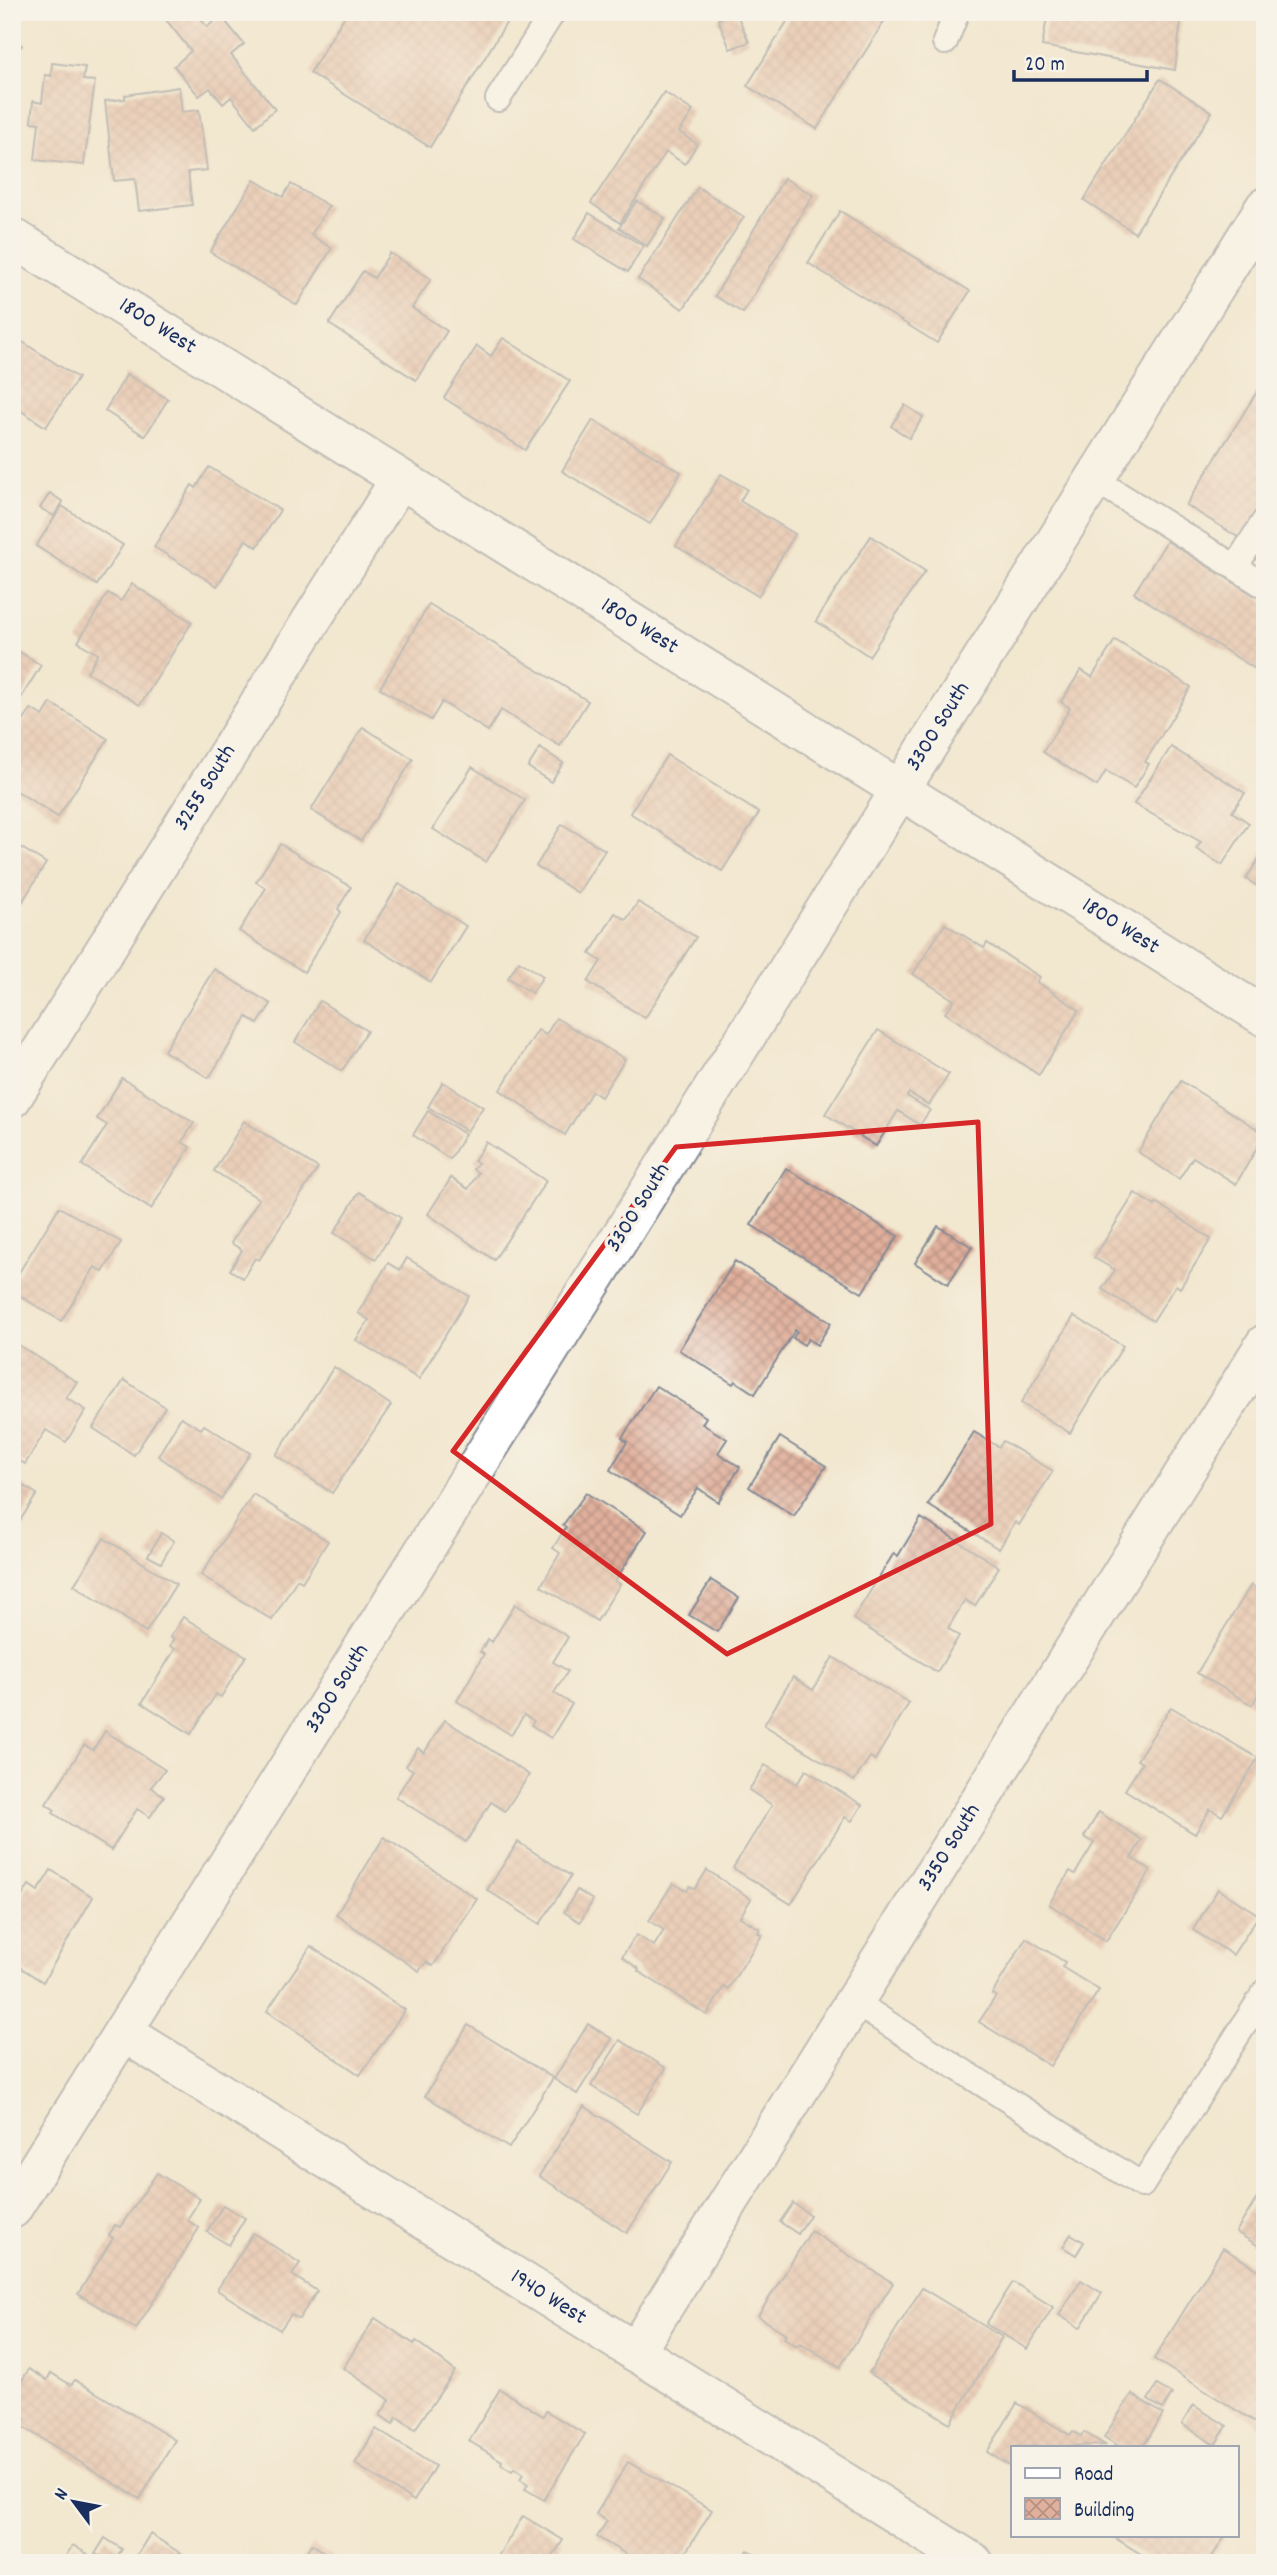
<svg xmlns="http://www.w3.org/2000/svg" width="1277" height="2575" viewBox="0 0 1277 2575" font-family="Dekko,sans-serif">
<defs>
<pattern id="building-cross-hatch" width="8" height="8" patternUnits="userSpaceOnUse" patternTransform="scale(1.75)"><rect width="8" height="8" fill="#e1b09c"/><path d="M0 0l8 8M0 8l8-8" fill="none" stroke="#b69082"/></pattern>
</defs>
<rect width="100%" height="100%" fill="#f7f3e8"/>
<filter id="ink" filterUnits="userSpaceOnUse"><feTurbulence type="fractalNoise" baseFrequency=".0143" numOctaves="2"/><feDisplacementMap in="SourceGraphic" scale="14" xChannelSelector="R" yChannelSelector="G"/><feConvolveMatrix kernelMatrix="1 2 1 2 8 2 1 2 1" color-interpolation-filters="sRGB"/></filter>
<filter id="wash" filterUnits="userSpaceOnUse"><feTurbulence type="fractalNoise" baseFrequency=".00686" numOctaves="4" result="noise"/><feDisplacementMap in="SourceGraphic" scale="28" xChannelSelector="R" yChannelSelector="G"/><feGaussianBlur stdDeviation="1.57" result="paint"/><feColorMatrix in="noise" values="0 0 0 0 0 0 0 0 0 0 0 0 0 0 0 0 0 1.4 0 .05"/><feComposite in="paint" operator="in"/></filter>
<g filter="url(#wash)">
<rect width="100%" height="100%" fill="#f2e7cf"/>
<g id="blocks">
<!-- building -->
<g fill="url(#building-cross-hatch)">
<polygon points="177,12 196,12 207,27 221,16 244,44 231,55 275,109 255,127 231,97 223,104 210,88 199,96 174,66 191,51 167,21"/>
<polygon points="347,12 513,12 430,147 310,73"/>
<polygon points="736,12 749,42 730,49 718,19"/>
<polygon points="793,12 883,12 888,15 817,129 747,86"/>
<polygon points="1048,12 1182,12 1175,70 1042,46"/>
<polygon points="12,24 20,28 15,41 22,45 12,60"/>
<polygon points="52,63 85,67 83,80 95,81 84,165 35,160 39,123 31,122 33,101 42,103 45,75 51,76"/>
<polygon points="1160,79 1212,112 1135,233 1084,200"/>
<polygon points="179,87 182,112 199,110 207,170 188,172 192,205 139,211 135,179 114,181 105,101 125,99 125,95"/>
<polygon points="664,92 693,111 679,132 697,144 685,164 666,152 620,223 591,203"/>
<polygon points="784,178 813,195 743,313 715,296"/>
<polygon points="254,180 283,197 291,184 329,206 311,235 332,248 297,305 210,252"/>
<polygon points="698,187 744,217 683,309 638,279"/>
<polygon points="637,201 665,218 647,246 619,228"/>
<polygon points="840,211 970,291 937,343 808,263"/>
<polygon points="589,213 643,246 628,272 574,239"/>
<polygon points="390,253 431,279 412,308 447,331 416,380 329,324 363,271 374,278"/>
<polygon points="12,335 78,378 46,427 12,405"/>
<polygon points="503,338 570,381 525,450 444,398 477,346 491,356"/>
<polygon points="127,374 168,399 145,436 105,411"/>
<polygon points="1265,379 1265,502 1241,539 1186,505"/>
<polygon points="905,405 923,417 909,438 891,426"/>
<polygon points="593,420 681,472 650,524 562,471"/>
<polygon points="209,467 280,510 257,547 246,540 217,586 154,547 192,485 196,488"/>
<polygon points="721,474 747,489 740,501 795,534 758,596 676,546"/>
<polygon points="50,493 63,502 54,516 40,508"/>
<polygon points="62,506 123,545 97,585 36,546"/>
<polygon points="871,536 925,571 869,656 816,621"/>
<polygon points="1167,541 1265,602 1265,675 1134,593"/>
<polygon points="132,584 192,622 140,705 87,672 98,654 78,642 108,593 121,601"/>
<polygon points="429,604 588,701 560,746 501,710 488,731 442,702 431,720 380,688"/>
<polygon points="1115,640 1191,687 1145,762 1149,764 1134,788 1106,771 1097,786 1043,752 1070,708 1061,702 1081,670 1092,677"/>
<polygon points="12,647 41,665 12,713"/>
<polygon points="51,703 108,739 58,817 12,788 12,739 31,709 43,716"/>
<polygon points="363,727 413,759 361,841 311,810"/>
<polygon points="1171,747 1245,793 1232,812 1249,823 1222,865 1196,849 1201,842 1134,804"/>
<polygon points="540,748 563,763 551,782 528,767"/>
<polygon points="667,755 759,813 722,871 630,813"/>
<polygon points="472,767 525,800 486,862 433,829"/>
<polygon points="562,824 605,850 578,893 536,866"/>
<polygon points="12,842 46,863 21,904 16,901 12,907"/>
<polygon points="280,844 351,887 338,909 341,912 304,972 239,931 266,888 256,882"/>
<polygon points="1265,849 1265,891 1246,879"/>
<polygon points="399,884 466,926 431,982 364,940"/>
<polygon points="638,902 696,937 645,1018 588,982 601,961 590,954 615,913 626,920"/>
<polygon points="945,924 984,948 987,943 1040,977 1037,982 1079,1010 1039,1075 945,1013 954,1000 913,974"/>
<polygon points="519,961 543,976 532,993 508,978"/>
<polygon points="214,969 271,1004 258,1024 247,1017 209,1078 164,1051"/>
<polygon points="320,1001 367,1031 342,1071 295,1042"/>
<polygon points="556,1018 625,1059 601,1097 592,1091 565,1135 500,1090 538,1030 546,1035"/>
<polygon points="878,1030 949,1074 929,1105 909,1093 907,1096 930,1110 920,1125 898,1111 876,1146 825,1114"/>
<polygon points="122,1078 194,1123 182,1142 190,1147 151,1209 82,1165 107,1125 97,1119"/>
<polygon points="1181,1081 1265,1134 1236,1184 1193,1157 1179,1179 1138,1152"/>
<polygon points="443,1082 483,1107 467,1131 428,1107"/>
<polygon points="428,1111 465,1134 450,1159 413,1135"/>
<polygon points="244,1121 318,1168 259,1260 255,1258 243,1278 230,1270 242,1250 231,1243 259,1199 214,1171"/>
<polygon points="486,1142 546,1181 494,1260 428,1214 451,1178 468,1189 478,1173 473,1169 478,1163 474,1161"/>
<polygon points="786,1168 898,1236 862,1293 751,1225"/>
<polygon points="359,1192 401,1218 376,1259 334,1233"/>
<polygon points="1135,1193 1155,1206 1157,1203 1211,1239 1180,1288 1176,1285 1153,1321 1102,1289 1115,1270 1094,1258"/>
<polygon points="59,1207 121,1242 103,1272 95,1267 61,1321 12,1291 12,1284"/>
<polygon points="938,1226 972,1247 948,1284 915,1263"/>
<polygon points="407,1258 469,1296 419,1379 356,1340 369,1320 358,1313 388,1263 400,1270"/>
<polygon points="735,1261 831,1323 817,1345 808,1339 804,1345 793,1338 797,1332 795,1330 755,1394 735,1381 733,1384 679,1350"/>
<polygon points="1074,1316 1123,1346 1070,1433 1021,1403"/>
<polygon points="12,1341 77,1382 66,1398 86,1410 66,1442 46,1430 25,1464 12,1457"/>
<polygon points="334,1367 391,1405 332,1493 276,1455"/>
<polygon points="124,1380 165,1407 134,1455 93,1428"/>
<polygon points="656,1386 706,1417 702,1424 727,1439 718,1453 740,1467 718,1502 698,1488 680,1515 610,1470 627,1442 622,1438"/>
<polygon points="181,1417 201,1429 204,1425 250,1453 221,1499 158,1456"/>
<polygon points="974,1432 999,1447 1003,1441 1053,1471 1019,1525 1015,1522 999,1549 928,1505"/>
<polygon points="780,1437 826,1466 794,1516 749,1487"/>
<polygon points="12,1479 37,1494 12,1533"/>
<polygon points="586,1493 647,1531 615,1581 620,1584 597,1621 541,1586 560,1553 553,1548 566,1527 563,1525"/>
<polygon points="253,1494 328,1541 302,1582 297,1579 272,1620 201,1575"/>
<polygon points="921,1518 999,1567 975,1606 965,1600 948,1628 959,1636 937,1672 853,1619 894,1553 898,1556"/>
<polygon points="161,1533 174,1541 161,1563 148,1556"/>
<polygon points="104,1538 176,1584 146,1632 74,1585"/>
<polygon points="711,1580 739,1598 717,1632 689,1615"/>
<polygon points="1251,1585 1265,1593 1265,1684 1252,1705 1197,1673"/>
<polygon points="515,1604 568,1637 553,1662 568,1671 554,1693 572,1704 551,1738 531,1725 534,1721 524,1715 511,1735 457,1701 484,1654 480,1652 488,1639 492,1642"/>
<polygon points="183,1617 246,1656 221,1697 216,1694 191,1734 142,1703 175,1649 170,1646 174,1639 170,1637"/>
<polygon points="833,1657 909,1703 875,1760 870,1757 854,1781 764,1725 793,1677 813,1690"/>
<polygon points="1171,1707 1258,1758 1222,1816 1210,1809 1195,1834 1125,1790 1142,1763 1137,1760"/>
<polygon points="445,1720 529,1775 505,1811 491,1802 466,1842 396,1797 413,1770 406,1766 418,1748 424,1753"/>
<polygon points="105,1731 165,1770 151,1787 164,1796 150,1817 137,1809 111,1850 53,1813 55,1810 46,1804 84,1745 93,1750"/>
<polygon points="765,1765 797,1784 806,1770 862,1805 852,1821 845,1817 791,1904 733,1868 772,1805 749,1790"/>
<polygon points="1099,1812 1142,1840 1131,1858 1151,1870 1106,1941 1049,1904 1070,1871 1075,1874 1094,1843 1084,1837"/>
<polygon points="384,1837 477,1899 433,1966 426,1962 419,1971 336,1915"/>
<polygon points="518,1842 571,1876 540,1924 487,1890"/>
<polygon points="51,1870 93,1897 43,1982 12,1962 12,1912 29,1885 38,1891"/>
<polygon points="707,1870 751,1899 740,1917 760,1929 758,1933 762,1935 728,1989 724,1987 707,2015 638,1971 639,1969 622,1957 636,1935 654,1946 664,1930 649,1921 673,1883 687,1891 690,1886 695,1889"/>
<polygon points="1218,1889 1259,1915 1233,1955 1193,1930"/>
<polygon points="577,1890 593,1900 580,1922 564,1912"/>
<polygon points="1026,1938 1065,1962 1062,1967 1099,1990 1050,2066 979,2022 996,1996 992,1994"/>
<polygon points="311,1946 405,2010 360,2075 267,2011"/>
<polygon points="588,2024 612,2039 577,2094 554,2079"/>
<polygon points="468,2025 553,2078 509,2148 425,2096"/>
<polygon points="620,2040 666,2068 637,2114 591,2086"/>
<polygon points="584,2106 672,2162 627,2233 539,2176"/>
<polygon points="157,2173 200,2199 187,2220 199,2228 136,2329 78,2294 113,2238 109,2235 115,2225 120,2227"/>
<polygon points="1265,2185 1265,2250 1236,2232"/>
<polygon points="793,2203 810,2215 798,2234 780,2222"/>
<polygon points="223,2205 245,2218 229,2245 207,2232"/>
<polygon points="811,2231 893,2283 840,2367 800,2343 797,2346 784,2338 786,2334 758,2316"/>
<polygon points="253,2233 300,2263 292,2275 317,2291 299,2319 291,2314 280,2330 217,2290"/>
<polygon points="1071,2234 1084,2242 1076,2255 1063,2247"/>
<polygon points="1223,2248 1265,2274 1265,2428 1154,2359"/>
<polygon points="1081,2280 1102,2293 1080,2328 1059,2315"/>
<polygon points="1013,2282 1053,2307 1027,2349 986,2324"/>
<polygon points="922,2288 1002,2337 950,2423 869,2373"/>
<polygon points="375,2318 414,2344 416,2341 455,2371 415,2429 397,2417 393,2424 380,2415 390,2400 343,2368"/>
<polygon points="29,2369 47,2380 51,2373 71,2385 75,2380 175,2440 140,2499 20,2425 25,2419 12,2411 12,2397"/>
<polygon points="1157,2385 1172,2394 1163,2409 1148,2400"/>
<polygon points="500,2389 543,2416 546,2411 585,2434 544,2500 525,2489 528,2484 520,2479 523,2474 514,2468 512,2471 501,2464 502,2461 469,2441"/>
<polygon points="1132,2394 1163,2414 1143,2447 1120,2447 1104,2437"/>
<polygon points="1017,2403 1070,2435 1073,2431 1081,2436 1084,2432 1105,2445 1013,2447 1013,2468 987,2452"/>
<polygon points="1193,2405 1227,2426 1215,2445 1182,2424"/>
<polygon points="376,2429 435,2466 414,2501 355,2464"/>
<polygon points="628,2462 712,2510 679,2563 641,2563 597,2537 607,2521 596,2514"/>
<polygon points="523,2516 563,2540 549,2563 504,2563 497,2558"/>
<polygon points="150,2534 196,2563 132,2563"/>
<polygon points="1110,2535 1226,2535 1208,2563 1146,2563 1149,2559"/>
<polygon points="105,2538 122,2549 114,2563 95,2554"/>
<polygon points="312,2544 341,2563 300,2563"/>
<polygon points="73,2545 101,2563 61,2563"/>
<polygon points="748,2550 770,2563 740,2563"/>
</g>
</g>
</g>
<g filter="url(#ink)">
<use href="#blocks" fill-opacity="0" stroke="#868b96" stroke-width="2"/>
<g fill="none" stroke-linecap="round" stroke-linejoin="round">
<defs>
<g id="service">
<polyline points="945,42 957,12"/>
<polyline points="498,99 553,12"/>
<polyline points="1094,479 1235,567 1265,520"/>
<polyline points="1235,567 1265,586"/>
<polyline points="854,2002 1142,2185 1265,1992"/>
</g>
<g id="minor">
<polyline points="12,237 1265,1017"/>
<polyline points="12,1098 400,479"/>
<polyline points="123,2032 974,2563"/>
<polyline points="12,2209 1265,207"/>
<polyline points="635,2352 1265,1344"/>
</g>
</defs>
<!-- service casing -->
<use href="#service" stroke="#868b96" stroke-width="28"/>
<!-- minor casing -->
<use href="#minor" stroke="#868b96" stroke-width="42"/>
<!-- service -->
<use href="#service" stroke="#fff" stroke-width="24"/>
<!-- minor -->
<use href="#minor" stroke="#fff" stroke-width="38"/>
</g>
</g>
<!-- marked area -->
<path d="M0 0H1277V2575H0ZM978 1122 991 1524 727 1654 453 1451 676 1147Z" fill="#f2e7cf" fill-opacity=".55" fill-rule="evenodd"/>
<path fill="none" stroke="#d62828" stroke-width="5" stroke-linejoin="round" d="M978 1122 991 1524 727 1654 453 1451 676 1147Z"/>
<g text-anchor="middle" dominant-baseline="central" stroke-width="7" stroke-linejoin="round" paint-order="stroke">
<!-- street labels -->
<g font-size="23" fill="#1b2f5e" stroke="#f7f3e8">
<text transform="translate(157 327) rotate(32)">1800 West</text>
<text transform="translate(639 627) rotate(32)">1800 West</text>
<text transform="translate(939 727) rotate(-58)">3300 South</text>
<text transform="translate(206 788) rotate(-58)">3255 South</text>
<text transform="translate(1120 927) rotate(32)">1800 West</text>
<text transform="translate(639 1208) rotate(-58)">3300 South</text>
<text transform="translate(338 1689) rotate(-58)">3300 South</text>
<text transform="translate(950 1848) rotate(-58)">3350 South</text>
<text transform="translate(548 2298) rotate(32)">1940 West</text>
</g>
</g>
<!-- margin -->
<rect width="1277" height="2575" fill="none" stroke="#f7f3e8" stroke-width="42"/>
<!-- legend -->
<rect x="1011" y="2446" width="228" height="91" fill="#f7f3e8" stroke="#9fa5b1" stroke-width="2"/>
<rect x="1025" y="2468" width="35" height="10" fill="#ffffff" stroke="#9fa5b1" stroke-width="2"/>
<text x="1074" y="2480" font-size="21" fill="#1b2f5e">Road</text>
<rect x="1025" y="2498" width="35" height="21" fill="url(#building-cross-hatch)" stroke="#9fa5b1" stroke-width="2"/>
<text x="1074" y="2516" font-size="21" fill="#1b2f5e">Building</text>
<!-- north arrow -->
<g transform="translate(74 2502) rotate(302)" stroke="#f7f3e8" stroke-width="5" paint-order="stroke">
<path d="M0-5L12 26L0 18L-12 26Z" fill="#1b2f5e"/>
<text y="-10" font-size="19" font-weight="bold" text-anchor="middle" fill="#1b2f5e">N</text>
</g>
<!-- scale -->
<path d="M1014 70v10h133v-10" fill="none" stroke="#1b2f5e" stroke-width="3.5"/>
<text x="1025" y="70" font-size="21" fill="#1b2f5e" stroke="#f7f3e8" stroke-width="5" paint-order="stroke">20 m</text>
</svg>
